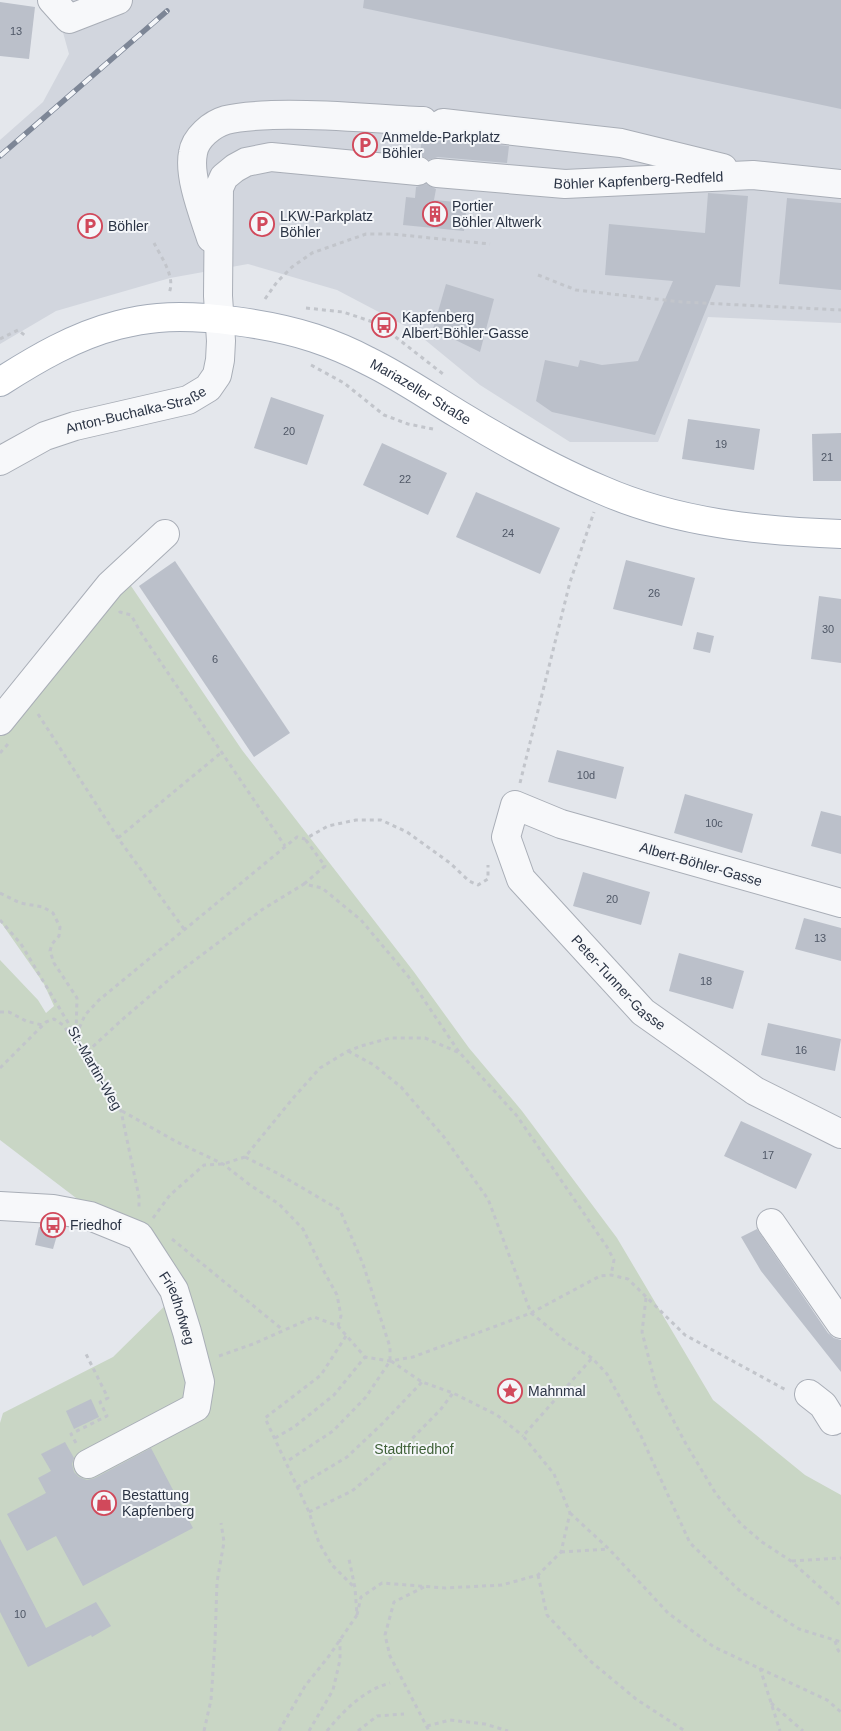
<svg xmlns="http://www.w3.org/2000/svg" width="841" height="1731" viewBox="0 0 841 1731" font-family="Arial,sans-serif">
<rect width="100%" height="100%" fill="#e4e7ec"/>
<!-- built -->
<polygon fill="#d2d6de" points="43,0 841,0 841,323 708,317 658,442 570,442 480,385 413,330 337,290 248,264 170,278 56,311 0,344 0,140 43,102 69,54 57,11"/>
<!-- green -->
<polygon fill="#c9d6c5" points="129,583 242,750 414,972 469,1048 522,1111 617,1238 713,1400 805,1475 841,1495 841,1731 0,1731 0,1423 3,1413 113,1357 180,1291 80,1201 0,1140 0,960 38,1000 46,1013 54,1006 44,984 0,921 0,734"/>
<!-- building -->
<g fill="#bbc0ca">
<polygon points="364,0 841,0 841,109 363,8"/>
<polygon points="0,2 35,7 29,59 0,56"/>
<polygon points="432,133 441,139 509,146 507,163 438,157 429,160 420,155 422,137"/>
<polygon points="426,184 436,189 434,200 467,203 464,231 403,225 406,197 415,198 416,187"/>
<polygon points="708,193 748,196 740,287 716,285 655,435 552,412 536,401 545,360 578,367 580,360 602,365 638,361 673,281 605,275 609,224 705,233"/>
<polygon points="787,198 841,203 841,290 779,284"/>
<polygon points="446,284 494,299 480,352 433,329"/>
<polygon points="271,397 324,415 307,465 254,448"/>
<polygon points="688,419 760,429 754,470 682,459"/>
<polygon points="841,433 841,481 813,481 812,434"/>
<polygon points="382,443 447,473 428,515 363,485"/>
<polygon points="476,492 560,528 540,574 456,537"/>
<polygon points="626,560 695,578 682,626 613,609"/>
<polygon points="175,561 290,733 254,757 139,586"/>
<polygon points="819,596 841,599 841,663 811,659"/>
<polygon points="697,632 714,636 710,653 693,649"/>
<polygon points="557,750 624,767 616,799 548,782"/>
<polygon points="685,794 753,814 742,853 674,833"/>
<polygon points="821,811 841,816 841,854 811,846"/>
<polygon points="583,872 650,892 641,925 573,906"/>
<polygon points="804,918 841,928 841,961 795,949"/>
<polygon points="679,953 744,971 733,1009 669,991"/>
<polygon points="768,1023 841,1039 835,1071 761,1055"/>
<polygon points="741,1121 812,1154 796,1189 724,1156"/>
<polygon points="39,1227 58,1232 53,1249 35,1245"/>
<polygon points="757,1229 828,1333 834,1338 841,1340 841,1372 761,1271 741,1237"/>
<polygon points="91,1399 99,1417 74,1429 66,1411"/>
<polygon points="65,1442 74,1458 72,1464 74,1472 79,1477 87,1480 95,1478 151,1448 193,1528 83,1586 56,1536 27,1551 7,1514 46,1493 38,1478 51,1471 41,1454"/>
<polygon points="0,1539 46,1628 96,1602 111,1626 92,1637 91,1635 28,1667 0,1612"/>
</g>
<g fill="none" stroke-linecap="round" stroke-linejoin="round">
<defs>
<g id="minor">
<polyline points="52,0 69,19 118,0"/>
<polyline points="443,123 621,143 723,168"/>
<path id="s1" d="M437 173 565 184 753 175 841 184"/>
<path d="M211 238C204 216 188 176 193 153 195 138 212 124 226 120 240 116 257 116 272 115 322 113 373 119 423 121"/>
<path id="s2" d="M0 461 45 436 75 426 188 400 208 388 217 375 220 360 221 341 218 296 219 188 224 177 235 168 246 162 271 157 418 171"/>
<polyline points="0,721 110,585 165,534"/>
<path id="s3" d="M841 903 561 824 515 805 506 837 521 879 643 1012 755 1091 841 1134"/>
<path id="s4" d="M0 1206 53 1209 90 1216 139 1236 174 1290 187 1332 200 1382 196 1407 88 1464"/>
<polyline points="771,1223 841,1324"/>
<polyline points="809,1394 823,1405 833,1421"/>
</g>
<g id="major">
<path id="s5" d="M0 382C36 359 75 336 118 325 130 322 145 319 158 318 201 314 272 324 314 338 332 344 351 352 368 361 399 376 428 396 458 414 504 442 552 469 602 490 677 523 760 531 841 534"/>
</g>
</defs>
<!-- minor casing -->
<use href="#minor" stroke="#a9aeb7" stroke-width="30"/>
<!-- major casing -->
<use href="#major" stroke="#a3abb8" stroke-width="30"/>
<!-- path -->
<g stroke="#c2c5cb" stroke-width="3" stroke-dasharray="4 4" stroke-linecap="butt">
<path d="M154 243C161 257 176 277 169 293"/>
<polyline points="538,275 576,290 682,302 841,310"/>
<polyline points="265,299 277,282 292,267 312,253 366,234 392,234 490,244"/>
<polyline points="306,308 343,312 379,324 443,374"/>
<polyline points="0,339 18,330 27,337"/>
<polyline points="311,365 344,383 384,415 408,424 433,429"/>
<polyline points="119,613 120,612 131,615 141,633 285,846"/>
<polyline points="38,714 118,838 184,929"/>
<polyline points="0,753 8,744"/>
<polyline points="520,783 570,582 594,512"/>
<polyline points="118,838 222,752"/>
<polyline points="304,884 325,866 305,839"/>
<polyline points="0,893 20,903 43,907 53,913 60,927 59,936 52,944 50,951 54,963 77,998 76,1032"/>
<polyline points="0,920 21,944 121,1111 139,1197 139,1210"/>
<polyline points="0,1012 9,1012 26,1021 42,1025"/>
<polyline points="76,1035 85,1015 99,1000 297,837 305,839 328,826 356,820 381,820 407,832 450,863 469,881 478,885 488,879 488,865"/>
<polyline points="348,1051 374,1065 401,1087 444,1137 488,1199 531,1313 568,1343 592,1358 607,1374 641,1436 690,1543 741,1592 799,1629 841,1642"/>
<polyline points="87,1052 124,1018 171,978 263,909 304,884 322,888 361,920 408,976 459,1052"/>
<polyline points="0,1068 46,1022 54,1019 63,1025 70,1035 76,1035"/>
<polyline points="122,1111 177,1142 223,1164 250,1185 279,1204 303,1229 322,1268 337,1295 341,1316 338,1326"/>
<polyline points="245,1157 277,1173 340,1210 363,1264 390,1347 390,1361 366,1397 333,1431 286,1462"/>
<polyline points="153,1218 170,1195 204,1165 223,1164 245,1157 294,1097 320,1068 348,1051 361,1046 390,1038 425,1038 460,1053 517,1116 607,1247 614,1260 611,1275"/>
<polyline points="172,1239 283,1330"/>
<polyline points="646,1298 642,1332 657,1390 686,1444 716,1494 741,1524 762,1542 791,1561 841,1606"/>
<polyline points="346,1336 321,1375 265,1418 309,1512 319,1543 332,1565 355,1588"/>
<polyline points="219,1356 253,1344 314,1317 338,1326 365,1357 390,1361 413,1357 531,1313 600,1276 611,1275 628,1279 685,1335 786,1390"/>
<polyline points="391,1361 422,1382 453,1393 497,1415 523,1436"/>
<polyline points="275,1438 294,1427 334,1395 365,1357"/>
<polyline points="76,1443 71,1434 107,1416 100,1402 108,1398 85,1352"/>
<polyline points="297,1487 347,1457 383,1423 422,1382"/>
<polyline points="309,1512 352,1491 403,1448 441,1409 453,1393"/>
<polyline points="570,1513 609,1549 668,1613 714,1647 827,1700 841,1712"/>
<polyline points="561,1552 609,1549"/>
<polyline points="792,1561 841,1558"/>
<polyline points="538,1575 547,1615 589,1660 636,1699 685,1731"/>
<polyline points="424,1587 394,1602 385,1635 390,1656 429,1731"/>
<polyline points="357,1615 361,1597 382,1583 445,1588 502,1585 538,1575 561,1552 570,1513 554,1474 523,1436 592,1358"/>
<polyline points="835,1641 838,1650 841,1654"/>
<polyline points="760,1668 780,1731"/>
<polyline points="771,1703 803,1731"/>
<polyline points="427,1726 450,1720 485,1724 508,1731"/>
<polyline points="204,1731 211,1700 215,1642 217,1582 224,1542 221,1523"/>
<polyline points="279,1731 305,1686 329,1656 357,1615 355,1588 349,1559"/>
<polyline points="309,1731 333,1690 340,1660 340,1639"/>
<path d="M327 1731C344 1710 364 1690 390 1683"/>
<polyline points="358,1731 377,1716 404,1714"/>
</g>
<!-- minor -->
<use href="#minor" stroke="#f7f8fa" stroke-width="28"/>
<!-- major -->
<use href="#major" stroke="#fff" stroke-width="28"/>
<defs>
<polyline id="rail" points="0,156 167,11"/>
</defs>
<!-- rail casing -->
<use href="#rail" stroke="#7d8696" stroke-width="5.5"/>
<!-- rail -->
<use href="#rail" stroke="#f4f6f9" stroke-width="4" stroke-dasharray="11" stroke-linecap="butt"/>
</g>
<!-- icons -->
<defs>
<symbol id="parking-ring" viewBox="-11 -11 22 22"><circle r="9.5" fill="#f4f6f9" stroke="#d1495b" stroke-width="1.5"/><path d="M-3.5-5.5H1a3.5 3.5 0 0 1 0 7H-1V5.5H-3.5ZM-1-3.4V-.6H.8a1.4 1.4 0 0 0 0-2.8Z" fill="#d1495b"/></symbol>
<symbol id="building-ring" viewBox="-11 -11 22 22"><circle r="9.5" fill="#f4f6f9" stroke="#d1495b" stroke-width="1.5"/><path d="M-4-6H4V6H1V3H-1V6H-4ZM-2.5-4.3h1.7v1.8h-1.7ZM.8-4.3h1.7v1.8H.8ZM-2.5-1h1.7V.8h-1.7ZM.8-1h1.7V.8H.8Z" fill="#d1495b"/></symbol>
<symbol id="bus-ring" viewBox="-11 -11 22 22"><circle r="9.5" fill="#f4f6f9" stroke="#d1495b" stroke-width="1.5"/><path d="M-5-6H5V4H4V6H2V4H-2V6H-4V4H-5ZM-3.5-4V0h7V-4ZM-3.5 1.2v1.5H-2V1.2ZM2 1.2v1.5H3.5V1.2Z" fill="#d1495b"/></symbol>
<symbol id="sight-ring" viewBox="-11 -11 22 22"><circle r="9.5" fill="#f4f6f9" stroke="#d1495b" stroke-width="1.5"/><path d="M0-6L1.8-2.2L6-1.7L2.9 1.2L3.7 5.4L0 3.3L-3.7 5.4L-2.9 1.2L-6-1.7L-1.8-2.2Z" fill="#d1495b"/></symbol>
<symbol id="shop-ring" viewBox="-11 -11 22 22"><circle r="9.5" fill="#f4f6f9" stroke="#d1495b" stroke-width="1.5"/><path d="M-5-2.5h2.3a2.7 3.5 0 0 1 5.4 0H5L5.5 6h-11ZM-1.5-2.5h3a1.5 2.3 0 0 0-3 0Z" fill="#d1495b"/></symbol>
</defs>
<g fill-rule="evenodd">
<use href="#parking-ring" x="351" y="131" width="28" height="28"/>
<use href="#building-ring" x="421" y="200" width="28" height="28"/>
<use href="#parking-ring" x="248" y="210" width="28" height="28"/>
<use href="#parking-ring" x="76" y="212" width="28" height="28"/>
<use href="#bus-ring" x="370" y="311" width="28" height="28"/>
<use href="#bus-ring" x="39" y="1211" width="28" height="28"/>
<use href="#sight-ring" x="496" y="1377" width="28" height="28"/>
<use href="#shop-ring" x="90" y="1489" width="28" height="28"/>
</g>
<g text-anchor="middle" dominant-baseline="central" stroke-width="4" stroke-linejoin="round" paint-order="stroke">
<!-- number labels -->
<g font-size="11" fill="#4f5766">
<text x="16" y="31">13</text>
<text x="289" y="431">20</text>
<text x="721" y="444">19</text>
<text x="827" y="457">21</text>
<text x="405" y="479">22</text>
<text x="508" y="533">24</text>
<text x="654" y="593">26</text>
<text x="828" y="629">30</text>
<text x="215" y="659">6</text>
<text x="586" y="775">10d</text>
<text x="714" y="823">10c</text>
<text x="612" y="899">20</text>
<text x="820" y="938">13</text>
<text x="706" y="981">18</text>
<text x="801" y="1050">16</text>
<text x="768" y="1155">17</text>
<text x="20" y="1614">10</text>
</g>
<!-- poi labels -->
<g font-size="14" fill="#2b3445" stroke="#f4f6f9" text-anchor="start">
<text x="382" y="137">Anmelde-Parkplatz<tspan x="382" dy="16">Böhler</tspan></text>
<text x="452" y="206">Portier<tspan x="452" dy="16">Böhler Altwerk</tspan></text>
<text x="280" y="216">LKW-Parkplatz<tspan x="280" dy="16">Böhler</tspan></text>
<text x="108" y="226">Böhler</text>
<text x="402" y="317">Kapfenberg<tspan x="402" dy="16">Albert-Böhler-Gasse</tspan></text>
<text x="70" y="1225">Friedhof</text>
<text x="528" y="1391">Mahnmal</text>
<text x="122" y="1495">Bestattung<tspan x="122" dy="16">Kapfenberg</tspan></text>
</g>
<!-- street labels -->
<g font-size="14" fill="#2b3445" stroke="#f4f6f9">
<text stroke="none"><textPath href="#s1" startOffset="202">Böhler Kapfenberg-Redfeld</textPath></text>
<text stroke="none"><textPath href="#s5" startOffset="450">Mariazeller Straße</textPath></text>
<text stroke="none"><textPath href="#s2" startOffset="146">Anton-Buchalka-Straße</textPath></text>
<text transform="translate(701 864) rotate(16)">Albert-Böhler-Gasse</text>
<text stroke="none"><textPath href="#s3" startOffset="561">Peter-Tunner-Gasse</textPath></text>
<text transform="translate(95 1068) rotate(60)">St.-Martin-Weg</text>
<text stroke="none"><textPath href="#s4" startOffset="226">Friedhofweg</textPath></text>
</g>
<!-- park labels -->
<g font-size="14" fill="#3f6138" stroke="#f4f6f9">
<text x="414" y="1449">Stadtfriedhof</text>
</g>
</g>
</svg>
